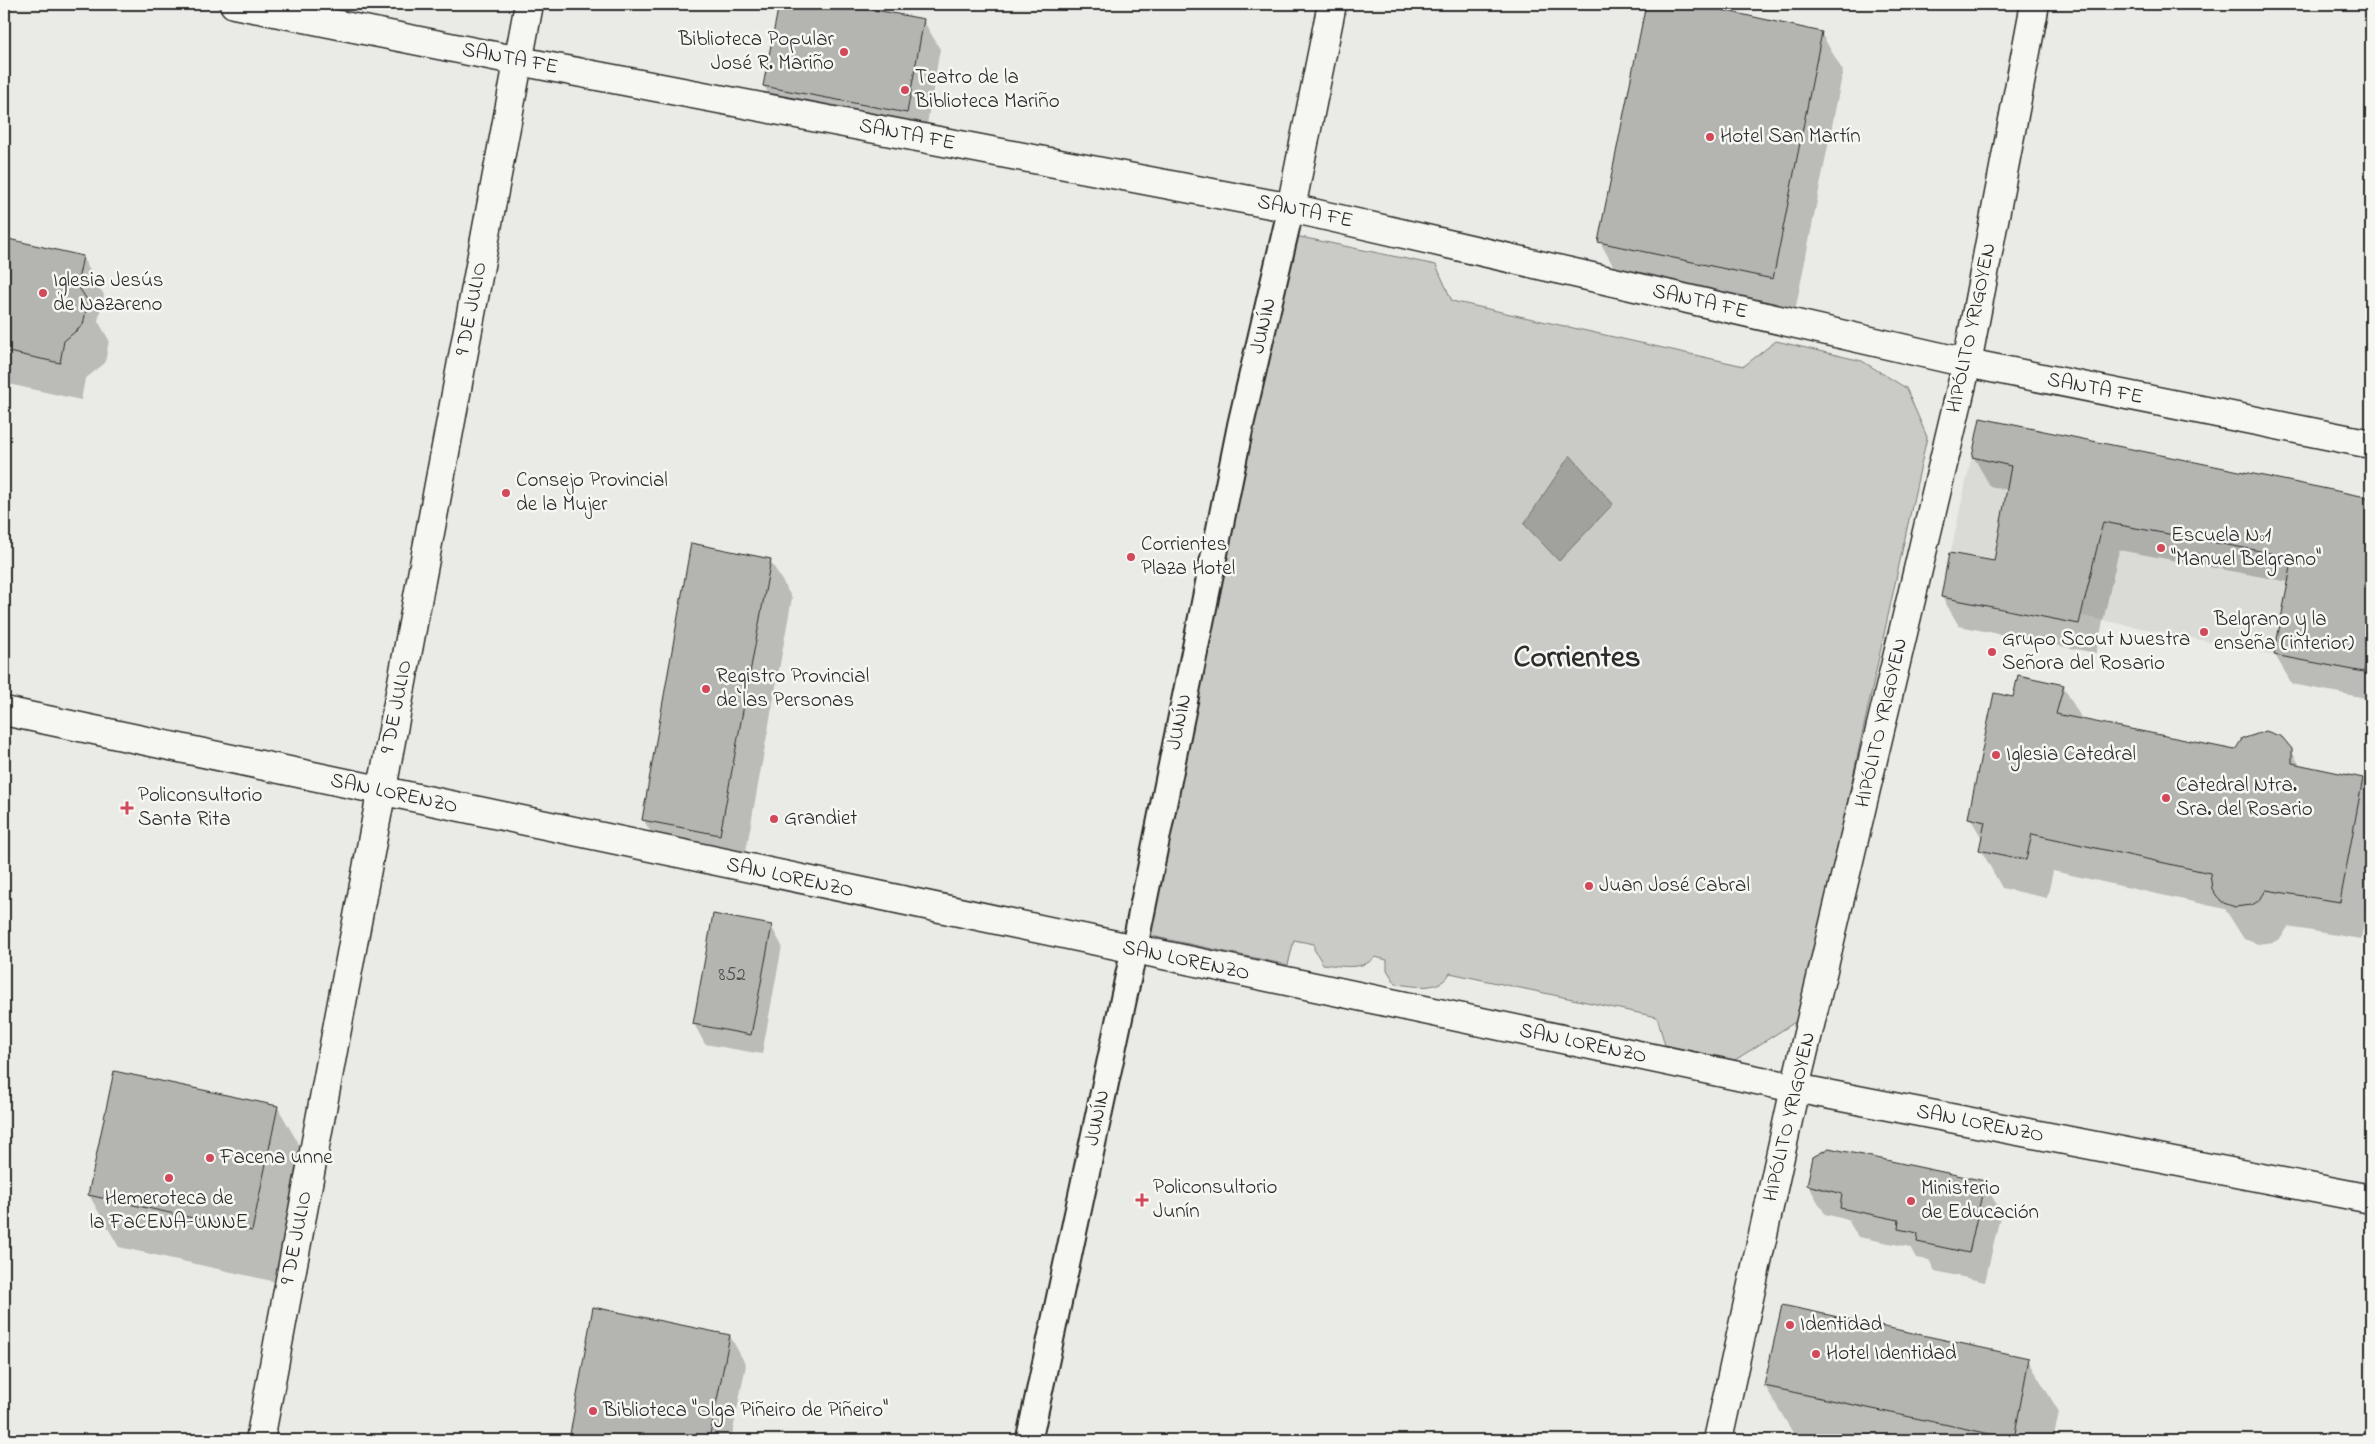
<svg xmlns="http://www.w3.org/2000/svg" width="2375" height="1444" viewBox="0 0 2375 1444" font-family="'Indie Flower',sans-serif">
<rect width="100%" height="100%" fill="#eaeae6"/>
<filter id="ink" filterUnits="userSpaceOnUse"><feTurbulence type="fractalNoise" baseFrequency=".02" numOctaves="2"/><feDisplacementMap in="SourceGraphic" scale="10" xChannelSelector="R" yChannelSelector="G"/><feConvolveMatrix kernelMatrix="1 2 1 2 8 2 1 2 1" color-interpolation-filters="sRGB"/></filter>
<g filter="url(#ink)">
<!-- built -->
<polygon fill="#dadad6" points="1980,418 2371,498 2371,674 2081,616 2079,624 1941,597"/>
<!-- green -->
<path fill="#cacac7" stroke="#7a7a79" d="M1286 234 1436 265 1452 301 1744 366 1776 341 1862 361 1906 388 1927 437 1800 1019 1735 1060 1665 1045 1657 1017 1450 973C1440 992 1414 986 1396 984L1387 970V960L1375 957C1363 971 1340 966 1323 964L1314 949V944L1294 940 1288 965 1137 933Z"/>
<!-- water -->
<polygon fill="#a1a19e" stroke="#727270" points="1570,455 1613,504 1559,561 1524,524"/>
<!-- shadow -->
<g fill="#0003">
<polygon points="780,4 837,4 923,20 940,49 924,142 781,115 764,86"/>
<polygon points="1647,4 1689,4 1821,33 1843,71 1794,316 1621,280 1600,242"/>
<polygon points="4,239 82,257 104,295 98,321 109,340 105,363 85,379 81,400 4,383"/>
<polygon points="1981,420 2371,500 2371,699 2292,684 2275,655 2289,582 2119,550 2096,653 1959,626 1942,597 1995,563 2008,490 1990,486 1973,456"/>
<polygon points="770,560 792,598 742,873 665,857 643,819"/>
<polygon points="2063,686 2083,721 2235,752 2291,750 2300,766 2363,779 2371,794 2371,887 2361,939 2288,927 2281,938 2274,942 2258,944 2244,939 2225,909 2053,871 2047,898 2002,888 1981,850 1983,840 1970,818 2014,699"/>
<polygon points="771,926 782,946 762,1054 705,1044 694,1024"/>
<polygon points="278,1108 308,1160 281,1283 119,1247 89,1195"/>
<polygon points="1984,1183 2001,1212 1985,1282 1935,1271 1929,1260 1916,1258 1910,1247 1858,1237 1848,1220 1825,1214 1808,1185"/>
<polygon points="594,1309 730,1336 746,1365 731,1440 570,1440"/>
<polygon points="2028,1360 2059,1412 2053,1440 1807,1440 1796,1438 1765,1386"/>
</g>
<!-- building -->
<g fill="#b4b4b1" stroke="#2b2b2b">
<polygon points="779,4 843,4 924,19 907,113 763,86"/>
<polygon points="1646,4 1695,4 1822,32 1773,279 1598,242"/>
<polygon points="4,238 83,256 77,285 88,301 83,325 64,341 60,363 4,351"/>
<polygon points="1980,418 2371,498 2371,635 2364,672 2274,655 2293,557 2103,522 2079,624 1941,597 1949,553 1994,561 2011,466 1972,457"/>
<polygon points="691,543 771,559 720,835 642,820"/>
<polygon points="2018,675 2064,685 2056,714 2235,750 2242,739 2266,731 2282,737 2292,749 2292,763 2363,778 2340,902 2266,890 2260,900 2252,905 2235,907 2221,902 2212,889 2210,873 2032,834 2026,860 1979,850 1985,822 1968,818 1994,693 2013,697"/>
<polygon points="713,914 772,925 751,1035 693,1024"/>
<polygon points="114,1071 278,1106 252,1231 88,1195"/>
<polygon points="1829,1148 1985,1181 1969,1253 1917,1242 1918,1233 1898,1229 1899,1220 1840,1208 1842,1194 1807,1185 1813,1157"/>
<polygon points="1782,1305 2029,1358 2014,1439 1764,1386"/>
<polygon points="593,1307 730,1335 709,1440 569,1440"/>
</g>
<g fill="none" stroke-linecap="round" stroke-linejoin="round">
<defs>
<polyline id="pedestrian" points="1029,1440 1134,950 1241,423 1291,208"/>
<g id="minor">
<polyline points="234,4 519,61 1291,208 1967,363 2371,444"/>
<polyline points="1291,208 1332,4"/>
<polyline points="4,711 1795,1088 2371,1199"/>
<polyline points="260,1440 529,4"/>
<polyline points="1718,1440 1795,1088 1967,363 2035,4"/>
</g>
</defs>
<!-- pedestrian casing -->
<use href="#pedestrian" stroke="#2b2b2b" stroke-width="29"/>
<!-- minor casing -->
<use href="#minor" stroke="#2b2b2b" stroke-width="31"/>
<!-- pedestrian -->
<use href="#pedestrian" stroke="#f6f6f2" stroke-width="25"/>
<!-- minor -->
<use href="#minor" stroke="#f6f6f2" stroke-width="28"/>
</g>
</g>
<!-- markers -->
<g fill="#d1495b" stroke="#f6f6f2" stroke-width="2">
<circle cx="844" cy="52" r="5"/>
<circle cx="905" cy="90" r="5"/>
<circle cx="1710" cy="137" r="5"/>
<circle cx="43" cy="293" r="5"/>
<circle cx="506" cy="493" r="5"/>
<circle cx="2161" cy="548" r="5"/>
<circle cx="1131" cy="557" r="5"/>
<circle cx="2204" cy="632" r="5"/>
<circle cx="1992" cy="652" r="5"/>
<circle cx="706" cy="689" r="5"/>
<circle cx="1996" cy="755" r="5"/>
<circle cx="2166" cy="798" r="5"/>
<path d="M124.5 800.5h5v5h5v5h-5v5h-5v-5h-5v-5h5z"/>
<circle cx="774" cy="819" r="5"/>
<circle cx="1589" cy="886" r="5"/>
<circle cx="210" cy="1158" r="5"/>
<circle cx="169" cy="1178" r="5"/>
<path d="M1139.5 1192.5h5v5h5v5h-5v5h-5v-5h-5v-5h5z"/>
<circle cx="1911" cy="1201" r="5"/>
<circle cx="1790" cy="1325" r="5"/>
<circle cx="1816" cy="1354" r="5"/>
<circle cx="593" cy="1411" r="5"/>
</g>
<g text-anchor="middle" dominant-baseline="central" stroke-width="5" stroke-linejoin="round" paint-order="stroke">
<!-- number labels -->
<g font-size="19" fill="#4d4d4c">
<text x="732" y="975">852</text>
</g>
<!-- poi labels -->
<g font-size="21" fill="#2b2b2b" stroke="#f6f6f2" text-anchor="start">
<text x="834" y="40" text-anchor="end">Biblioteca Popular<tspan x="834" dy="24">José R. Mariño</tspan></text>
<text x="915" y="78">Teatro de la<tspan x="915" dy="24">Biblioteca Mariño</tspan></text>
<text x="1720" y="137">Hotel San Martín</text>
<text x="53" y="281">Iglesia Jesús<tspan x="53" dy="24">de Nazareno</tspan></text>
<text x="516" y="481">Consejo Provincial<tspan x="516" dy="24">de la Mujer</tspan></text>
<text x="2171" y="536">Escuela Nº1<tspan x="2171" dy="24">"Manuel Belgrano"</tspan></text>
<text x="1141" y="545">Corrientes<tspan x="1141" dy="24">Plaza Hotel</tspan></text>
<text x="2214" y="620">Belgrano y la<tspan x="2214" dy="24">enseña (interior)</tspan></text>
<text x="2002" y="640">Grupo Scout Nuestra<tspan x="2002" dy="24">Señora del Rosario</tspan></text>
<text x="716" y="677">Registro Provincial<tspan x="716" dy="24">de las Personas</tspan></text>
<text x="2006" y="755">Iglesia Catedral</text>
<text x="2176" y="786">Catedral Ntra.<tspan x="2176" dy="24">Sra. del Rosario</tspan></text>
<text x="138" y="796">Policonsultorio<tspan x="138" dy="24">Santa Rita</tspan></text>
<text x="784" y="819">Grandiet</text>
<text x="1599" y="886">Juan José Cabral</text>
<text x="220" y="1158">Facena unne</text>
<text x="1153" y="1188">Policonsultorio<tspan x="1153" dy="24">Junín</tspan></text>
<text x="1921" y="1189">Ministerio<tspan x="1921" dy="24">de Educación</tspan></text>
<text x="169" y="1199" text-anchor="middle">Hemeroteca de<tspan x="169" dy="24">la FaCENA-UNNE</tspan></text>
<text x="1800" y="1325">Identidad</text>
<text x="1826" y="1354">Hotel Identidad</text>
<text x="603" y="1411">Biblioteca "Olga Piñeiro de Piñeiro"</text>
</g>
<!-- street labels -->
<g font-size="21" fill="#2b2b2b" stroke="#f6f6f2">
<text transform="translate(510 59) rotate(11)">SANTA FE</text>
<text transform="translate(907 135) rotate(11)">SANTA FE</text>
<text transform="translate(1305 212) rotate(12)">SANTA FE</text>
<text transform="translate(1700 302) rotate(13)">SANTA FE</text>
<text transform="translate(472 309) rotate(-79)">9 DE JULIO</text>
<text transform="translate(1264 326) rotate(-77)">JUNÍN</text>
<text transform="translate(1972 328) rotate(-78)">HIPÓLITO YRIGOYEN</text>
<text transform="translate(2095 389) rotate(11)">SANTA FE</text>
<text transform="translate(397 707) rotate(-79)">9 DE JULIO</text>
<text transform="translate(1180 722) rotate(-78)">JUNÍN</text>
<text transform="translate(1882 723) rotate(-77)">HIPÓLITO YRIGOYEN</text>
<text transform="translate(394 794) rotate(12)">SAN LORENZO</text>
<text transform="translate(790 878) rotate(12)">SAN LORENZO</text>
<text transform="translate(1186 961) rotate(12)">SAN LORENZO</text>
<text transform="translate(1583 1044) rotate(12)">SAN LORENZO</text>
<text transform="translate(1790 1117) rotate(-77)">HIPÓLITO YRIGOYEN</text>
<text transform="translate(1098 1118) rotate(-78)">JUNÍN</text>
<text transform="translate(1980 1124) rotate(11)">SAN LORENZO</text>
<text transform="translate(297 1238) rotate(-79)">9 DE JULIO</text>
</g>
<!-- town labels -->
<g font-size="31" font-weight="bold" fill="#2b2b2b" stroke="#f6f6f2">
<text x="1577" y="658">Corrientes</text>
</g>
</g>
<!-- margin -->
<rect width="2375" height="1444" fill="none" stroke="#f6f6f2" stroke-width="20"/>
<rect x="10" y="10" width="2355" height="1424" fill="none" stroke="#2b2b2b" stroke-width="2" filter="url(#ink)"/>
</svg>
